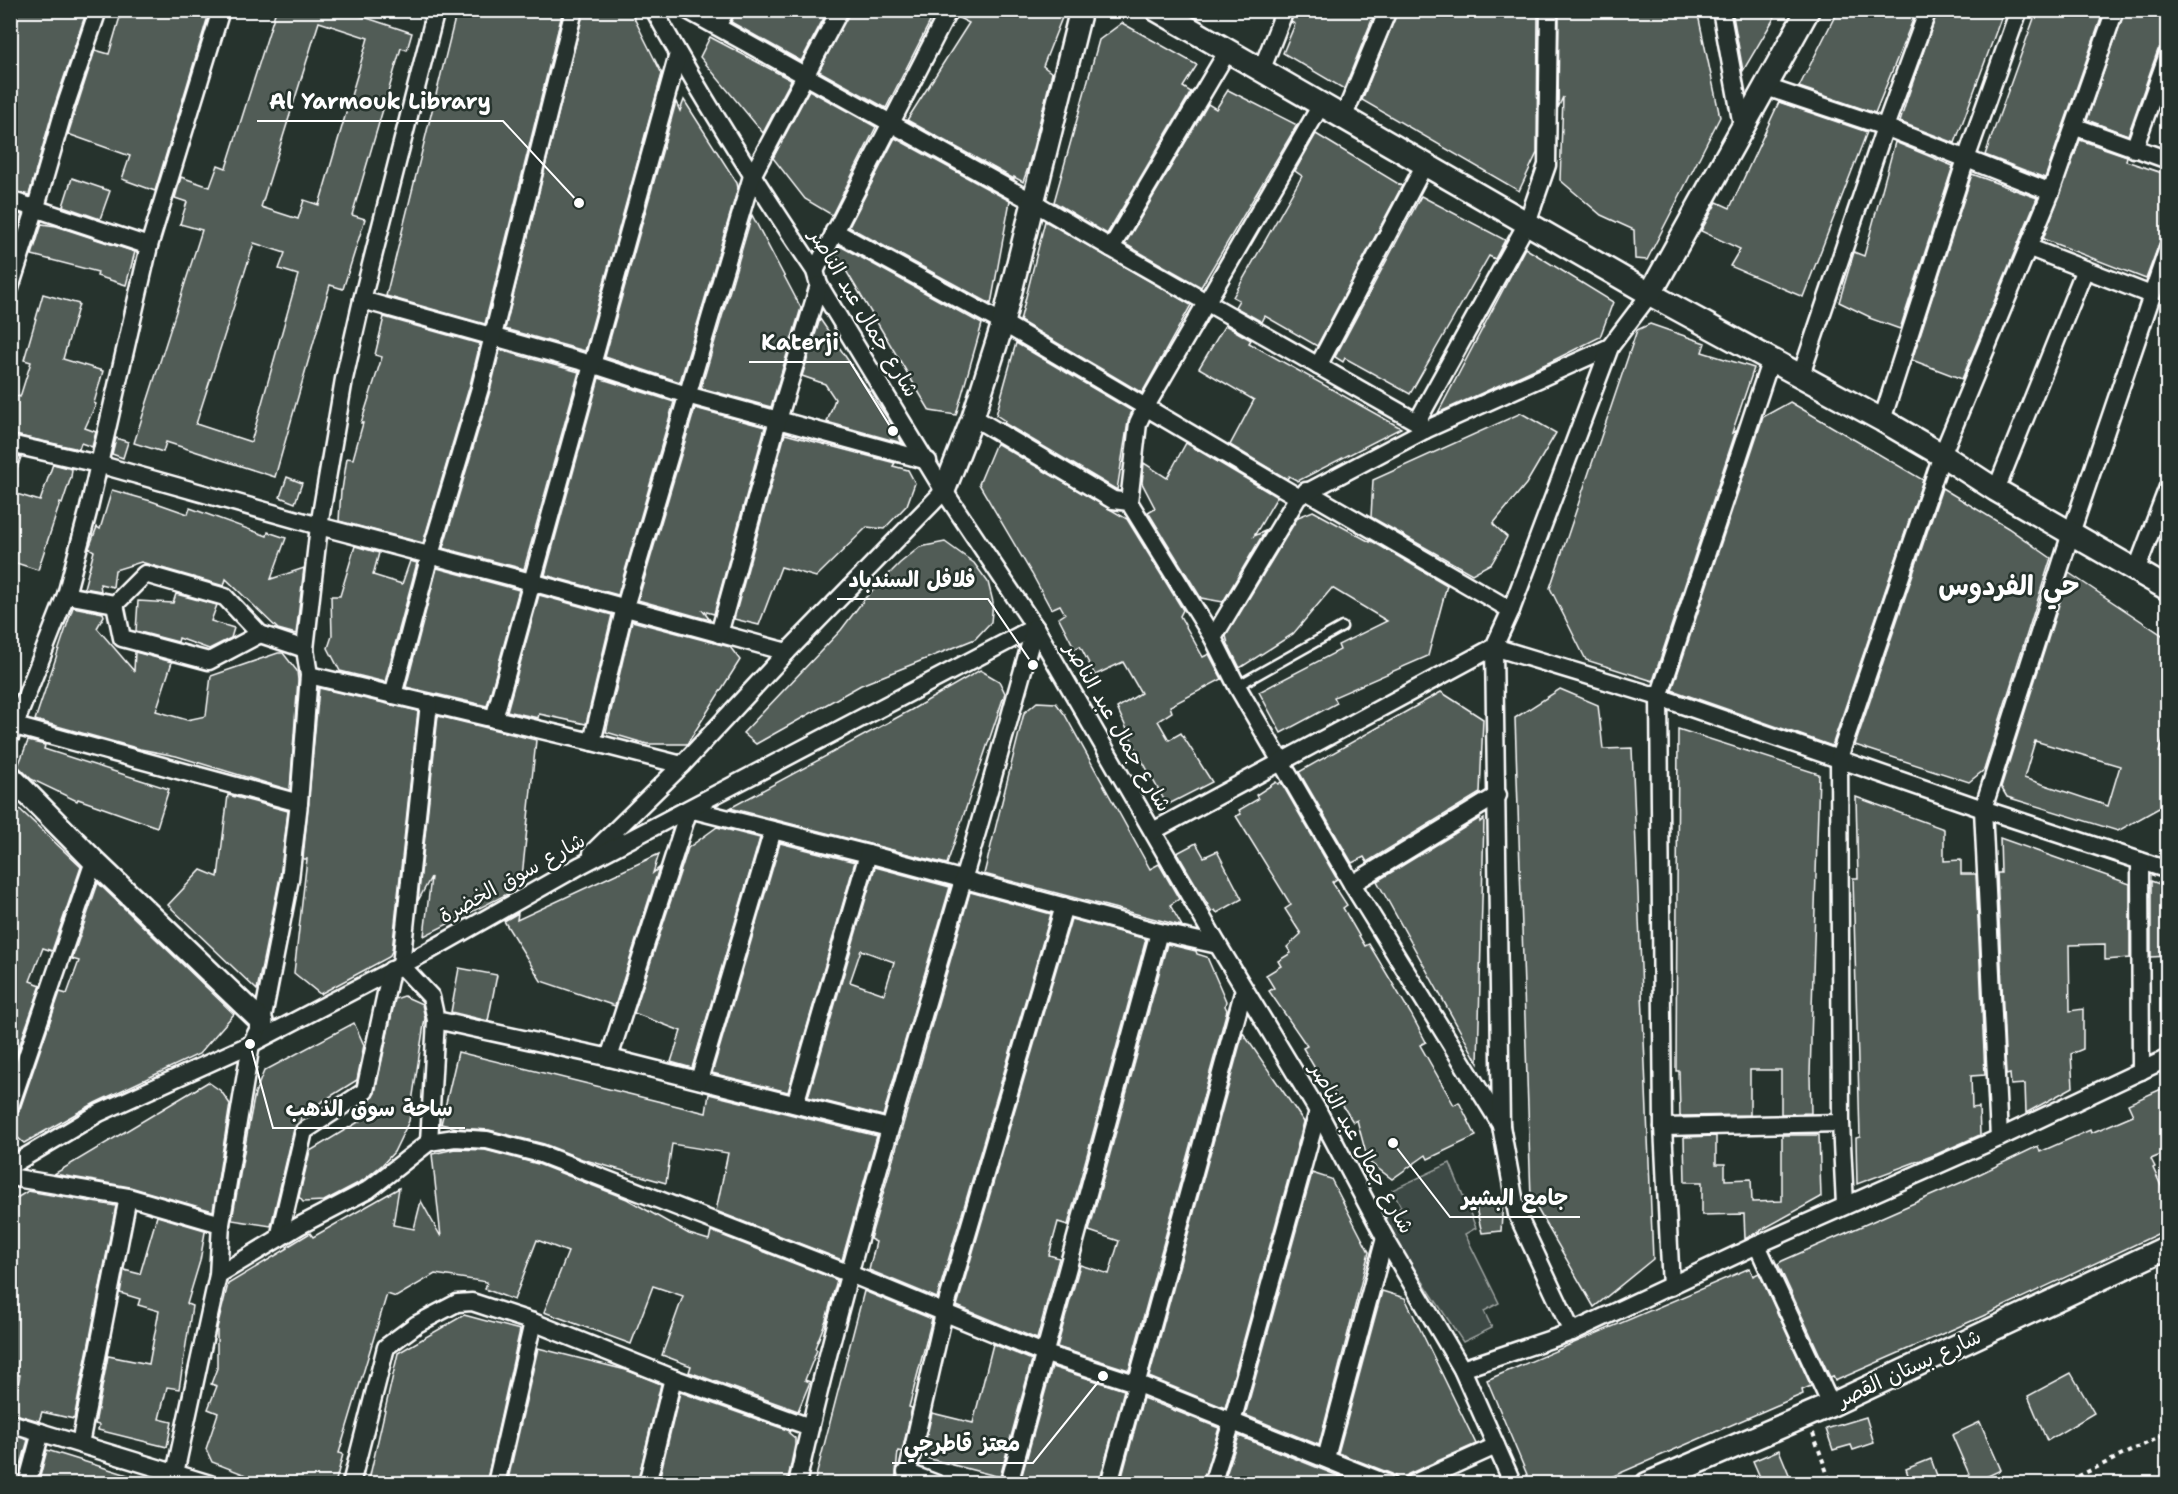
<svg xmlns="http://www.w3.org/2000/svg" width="2178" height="1494" viewBox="0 0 2178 1494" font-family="'Shantell Sans','Playpen Sans Arabic',sans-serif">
<rect width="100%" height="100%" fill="#26332d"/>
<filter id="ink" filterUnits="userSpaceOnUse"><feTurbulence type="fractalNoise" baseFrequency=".0167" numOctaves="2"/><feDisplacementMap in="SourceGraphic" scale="12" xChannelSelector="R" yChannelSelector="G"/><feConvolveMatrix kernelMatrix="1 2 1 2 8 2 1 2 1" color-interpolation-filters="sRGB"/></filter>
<g filter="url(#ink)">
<!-- green -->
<polygon fill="#3e4944" stroke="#9ea4a2" stroke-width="1.5" points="1450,1163 1476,1228 1465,1234 1499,1303 1484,1311 1492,1328 1463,1342 1382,1220 1401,1207 1392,1190"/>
<!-- building -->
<g fill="#515c57" stroke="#fff" stroke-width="1.5" fill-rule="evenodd">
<polygon points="10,10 87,10 54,107 29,195 10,190"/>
<polygon points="122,10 210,10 155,191 122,179 130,156 68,134 95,50 109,54"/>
<path d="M276 10H343L412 33 407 50 401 48 352 215 365 219 343 289 330 285 275 477 166 442 163 452 134 443 202 230 180 224 187 202 175 198 181 177 210 187 218 165 226 168ZM319 22 368 38 319 205 304 200 298 219 261 207ZM254 243 285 253 279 269 298 275 251 442 196 424Z"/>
<polygon points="457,10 563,10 485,324 386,296"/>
<polygon points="584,10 630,10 662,74 585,351 505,329"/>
<polygon points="736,10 828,10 801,61 731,22"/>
<polygon points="850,10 936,10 886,108 819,71"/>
<polygon points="959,10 1065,10 1043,66 1052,73 1028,168 1023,182 1014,177 1014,179 907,120 969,23 957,17"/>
<polygon points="1295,10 1376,10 1344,89 1283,53 1295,24 1291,22"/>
<polygon points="1398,10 1538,10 1537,153 1519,191 1362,100"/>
<polygon points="1559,10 1697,10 1720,117 1647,260 1635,259 1634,230 1601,215 1560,180 1563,97 1558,108"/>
<polygon points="1732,10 1779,10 1743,71"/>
<polygon points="1838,10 1917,10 1875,113 1799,87"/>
<polygon points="1938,10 2004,10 1955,143 1900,122 1907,99"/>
<polygon points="2037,10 2104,10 2045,178 1985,155"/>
<polygon points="2125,10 2168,10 2168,42 2158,50 2128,135 2087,120"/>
<polygon points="1122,23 1197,65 1183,87 1191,92 1107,234 1054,202 1099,40"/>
<polygon points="710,37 791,80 763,133 700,57"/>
<polygon points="809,90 876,127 832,215 805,199 773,158"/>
<polygon points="1228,90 1297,125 1201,287 1125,244 1208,104 1216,109"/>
<polygon points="684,100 737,183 738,188 680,382 605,357 676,102 680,111"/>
<polygon points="1779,102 1867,132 1803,297 1730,266 1740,249 1701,231 1717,202 1730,208"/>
<polygon points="1316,134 1402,186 1317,346 1265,316 1262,322 1235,307 1239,300 1233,297 1302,176 1295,171"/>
<polygon points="895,138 1010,201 991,304 849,227"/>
<polygon points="2080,140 2127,156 2126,161 2168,175 2168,220 2146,279 2043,239"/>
<polygon points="1895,142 1953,166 1900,329 1869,318 1870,317 1839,302 1854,252 1864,256"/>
<polygon points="1972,174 2037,198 1962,379 1912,360"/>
<polygon points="72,178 110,191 100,219 63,206"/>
<polygon points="1421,196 1505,240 1495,259 1489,256 1410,394 1345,358 1343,362 1335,357"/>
<polygon points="10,211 22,215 11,250 10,250"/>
<polygon points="752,215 801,308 771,407 701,388"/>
<polygon points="1045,221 1191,305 1142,393 1020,321"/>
<polygon points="42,224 56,226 135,252 126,285 97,276 98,272 32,255"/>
<polygon points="840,246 982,324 956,415 930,411 836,254"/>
<polygon points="1525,248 1613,302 1600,337 1550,362 1438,413"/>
<polygon points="43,294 79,304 63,359 103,371 94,403 96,404 85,428 96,432 92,447 81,443 79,449 10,434 10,393 20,397 31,362 24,360"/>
<polygon points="384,317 480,344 470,385 423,543 339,521 341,490 342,490 347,458 353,459 363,423 361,423 382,357 375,355"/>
<polygon points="820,319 894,428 902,443 827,422 835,399 825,384 802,376"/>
<polygon points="1650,324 1705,343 1702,352 1754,368 1732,433 1736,431 1653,681 1586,660 1550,588 1637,330"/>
<polygon points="1225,325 1251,340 1249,343 1401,428 1298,481 1289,476 1287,479 1230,445 1254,400 1199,368"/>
<polygon points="1016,343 1132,411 1128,422 1117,490 1004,423 1005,421 996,415"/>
<polygon points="500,350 579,372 524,569 443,548 490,391"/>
<polygon points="599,378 674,402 618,595 545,575"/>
<polygon points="1790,402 1923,480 1832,746 1672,690 1763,417"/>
<polygon points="695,408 765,427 714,614 703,611 710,620 638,600"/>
<polygon points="1521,413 1556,433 1526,484 1493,524 1507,537 1492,563 1472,574 1371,517 1373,480"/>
<polygon points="785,434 895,463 893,466 908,470 915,483 907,505 884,529 867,527 816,577 781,567 759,625 734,619"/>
<polygon points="116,438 128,442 123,458 112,454"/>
<polygon points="996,443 1127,519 1183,610 1180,616 1203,657 1209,654 1222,679 1170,706 1172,712 1158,721 1169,740 1181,733 1212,782 1167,805 1138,753 1117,708 1141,693 1123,662 1095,675 1080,646 1075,649 1059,618 1065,614 1060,605 1051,609 1032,574 979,484"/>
<polygon points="1186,443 1277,497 1254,536 1265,531 1223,602 1201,598 1148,512 1155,508 1142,483 1144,463 1167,478"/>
<polygon points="10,455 21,457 14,477 10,477"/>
<polygon points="53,464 72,469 71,477 62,504 60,503 38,570 10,561 10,492 40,501"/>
<polygon points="287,477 302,483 295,503 280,497"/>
<polygon points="1942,488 2008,528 2051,558 1984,770 1969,782 1855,745"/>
<polygon points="112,490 151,501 188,514 190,508 267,536 268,532 286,538 271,579 304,568 296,634 278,629 226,579 224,586 141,562 115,570 113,587 100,584 101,591 84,588 94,551 89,548 97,527 100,529"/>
<polygon points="1313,511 1370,542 1370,540 1447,585 1428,656 1334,697 1337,703 1281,733 1259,692 1340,650 1338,645 1387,621 1332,588 1293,634 1240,668 1228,644 1226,636 1298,517"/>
<polygon points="945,542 974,563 988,582 993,602 991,622 975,639 861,685 756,744 743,733 841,630 866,597 900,563 920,547"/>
<polygon points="355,546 379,553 373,575 402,584 410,561 417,563 385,682 340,671 328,648 332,636 331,596 340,596"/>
<polygon points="437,568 519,590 487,706 406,687"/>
<path d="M2069 573 2168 639V725L2159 752 2168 753V803L2118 831 2007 797 2001 787ZM2035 741 2120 766 2108 806 2024 778Z"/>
<polygon points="176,594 217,605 211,621 234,628 231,638 209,649 179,638 178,642 136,631 138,601 173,603"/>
<polygon points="539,595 612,615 586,724 539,714 538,718 507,711"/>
<polygon points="73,607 103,613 104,616 97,628 134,671 135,652 172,662 156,711 187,720 206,716 211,676 278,653 283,653 297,671 298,680 290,790 176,756 140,749 35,720"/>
<polygon points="632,621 730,647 740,660 687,744 647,744 606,732"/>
<polygon points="980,670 999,681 1005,693 947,864 730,808 911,710"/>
<polygon points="319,688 418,711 392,951 389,957 320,994 294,973 307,859 303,859"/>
<polygon points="1560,689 1598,705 1603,749 1632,748 1653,1259 1594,1307 1531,1198 1515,718"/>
<polygon points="1441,692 1483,719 1480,793 1367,862 1364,857 1352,863 1299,772"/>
<polygon points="1037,702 1056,703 1065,715 1150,869 1159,864 1179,899 1170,905 1182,926 984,874 1024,713"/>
<polygon points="438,716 536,740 521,887 424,936 431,877 418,901"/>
<polygon points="1678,729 1819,774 1810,1075 1811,1113 1781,1114 1781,1070 1750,1070 1750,1115 1680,1116 1679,1071 1676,1071"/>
<polygon points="28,741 45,745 44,749 169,789 157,827 78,799 77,801 31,779 18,766"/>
<polygon points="1276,782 1278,784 1281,782 1337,879 1332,882 1347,905 1343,908 1365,946 1369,944 1411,1014 1426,1042 1420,1045 1454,1105 1459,1102 1476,1136 1428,1159 1426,1155 1392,1179 1368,1161 1357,1120 1353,1122 1331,1087 1327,1089 1303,1048 1307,1046 1269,991 1274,988 1266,975 1281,966 1278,961 1291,953 1287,947 1301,934 1285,909 1291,905 1236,816 1241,814 1239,810 1258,799 1256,795"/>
<polygon points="228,795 288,811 280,877 257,990 168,905 201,870 218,877"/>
<polygon points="1856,797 1944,829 1944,861 1961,860 1961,874 1976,874 1985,1075 1971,1076 1972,1108 1979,1107 1980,1135 1937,1154 1857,1184 1856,1138 1860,1137 1853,878 1858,878"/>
<polygon points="10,800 81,867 52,951 43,948 30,981 41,985 10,1072"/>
<polygon points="1480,818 1480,822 1484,819 1478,1063 1377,881"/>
<polygon points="717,827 760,838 692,1068 671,1062 681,1031 634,1013 688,848"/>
<polygon points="2000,838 2130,884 2130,958 2105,960 2105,944 2069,945 2070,1011 2083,1009 2083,1049 2071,1054 2073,1087 2026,1113 2025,1084 2011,1085 2010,1074 2006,1075 1997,873 2001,873"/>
<polygon points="780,843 855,862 788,1092 712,1073"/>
<polygon points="1196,843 1204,857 1217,851 1242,899 1217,913 1215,910 1212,912 1177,853"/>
<polygon points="659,854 653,873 659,868 615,1006 541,981 504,921 518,913 517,920"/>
<path d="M875 867 950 887 883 1116 808 1097ZM861 950 894 962 884 994 850 982Z"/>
<polygon points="2151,881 2168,887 2168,956 2151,957"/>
<polygon points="98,883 234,1014 199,1054 95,1103 24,1143 10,1131 10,1116 16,1114 20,1109 60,992 67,994 79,961 72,959"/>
<polygon points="970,892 1051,914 937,1298 869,1270 876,1242 870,1239"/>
<polygon points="1071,919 1146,939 1068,1225 1058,1222 1049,1255 1059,1258 1037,1339 957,1306"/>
<polygon points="1167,944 1196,951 1197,954 1207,957 1226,1001 1225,1006 1227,1010 1129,1370 1057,1347 1080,1265 1109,1274 1119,1241 1089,1231"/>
<polygon points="459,968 497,975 488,1021 451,1012"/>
<polygon points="404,996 422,1004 425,1018 409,1121 394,1152 382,1165 362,1181 324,1201 303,1202 299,1197 310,1151 365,1118 369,1101 375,1093 395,999"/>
<polygon points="354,1023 364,1045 357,1080 302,1114 300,1121 294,1129 271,1226 232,1220 248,1129 255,1093 264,1071"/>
<polygon points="1243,1033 1304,1122 1225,1408 1149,1377"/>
<polygon points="458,1052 706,1113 709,1094 877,1136 842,1260 716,1211 728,1153 672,1144 666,1183 582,1159 544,1144 489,1130 457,1128 441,1124"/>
<polygon points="208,1082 221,1091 230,1104 213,1211 130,1187 54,1174"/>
<polygon points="2168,1086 2168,1152 2151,1159 2155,1167 2153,1168 2168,1201 2168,1229 1983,1316 1835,1381 1833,1376 1830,1377 1778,1264 1782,1261 1969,1179 2038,1146 2040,1152 2090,1130 2091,1133 2133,1115 2128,1104"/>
<polygon points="1782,1135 1819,1135 1821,1197 1745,1239 1744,1214 1702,1215 1702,1182 1685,1182 1684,1137 1716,1136 1716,1164 1725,1164 1725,1180 1751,1179 1752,1202 1782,1201"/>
<polygon points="455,1149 485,1150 538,1164 627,1199 689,1234 709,1240 711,1231 837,1280 826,1320 815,1348 817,1350 805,1380 810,1382 798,1411 689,1372 691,1366 662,1355 683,1296 653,1286 631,1344 544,1312 568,1252 537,1240 514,1300 485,1289 487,1282 435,1274 396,1297 387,1294 339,1453 343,1454 335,1484 269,1484 212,1462 206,1449 218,1413 208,1409 217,1386 211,1384 217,1368 217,1328 228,1284 288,1248 287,1247 310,1233 313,1237 399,1188 393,1225 414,1229 421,1201 441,1237 432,1154"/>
<polygon points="1312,1173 1331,1179 1369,1252 1319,1445 1245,1415"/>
<polygon points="28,1191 116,1206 74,1419 42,1412 39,1421 12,1413 20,1375 10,1374 10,1202"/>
<polygon points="1503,1199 1501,1231 1482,1233 1476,1208"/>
<polygon points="157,1216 208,1231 205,1232 200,1261 187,1304 192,1306 179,1389 167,1387 159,1419 172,1422 167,1447 98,1430 99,1425 95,1424 108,1356 149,1364 159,1311 138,1305 140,1299 120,1293 124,1270 140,1274"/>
<polygon points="1750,1268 1753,1276 1759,1273 1811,1386 1802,1390 1803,1394 1595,1484 1531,1484 1487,1380"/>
<polygon points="864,1291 932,1319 909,1407 912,1408 902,1452 898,1451 895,1484 814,1484"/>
<polygon points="1382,1291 1405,1298 1476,1444 1408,1474 1399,1484 1397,1478 1392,1474 1338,1453"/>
<polygon points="464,1315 520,1330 486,1484 368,1484 398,1353"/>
<polygon points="993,1344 1032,1360 1000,1477 922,1457 932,1413 973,1423"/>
<polygon points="538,1348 626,1370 661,1384 637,1484 507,1484"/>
<polygon points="1052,1367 1124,1390 1099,1484 1020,1482"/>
<polygon points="2071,1373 2094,1413 2047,1441 2028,1396"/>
<polygon points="680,1392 790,1431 789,1433 795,1438 795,1445 787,1484 658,1484"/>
<polygon points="1143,1398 1219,1428 1202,1484 1120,1484"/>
<polygon points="1866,1417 1874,1443 1853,1450 1851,1445 1833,1450 1826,1429"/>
<polygon points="1980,1422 2001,1470 1973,1483 1952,1435"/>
<polygon points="10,1434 28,1440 17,1479 10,1477"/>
<polygon points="1239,1436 1358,1484 1223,1484"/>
<polygon points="47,1450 144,1480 143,1484 38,1484"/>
<polygon points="1779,1450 1793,1484 1763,1484 1753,1461"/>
<polygon points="1931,1459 1940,1484 1911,1484 1906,1469"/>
</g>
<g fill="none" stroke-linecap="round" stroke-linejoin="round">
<defs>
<polyline id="service" points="1237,686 1342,627"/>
<g id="minor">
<path d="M654 10C703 100 758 186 815 271L819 285 944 491 1035 627 1218 945 1318 1111 1385 1238 1462 1369 1513 1484"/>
<polyline points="687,10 1033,202 1111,248 1417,422 1425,430"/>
<polyline points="1721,10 1743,131"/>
<polyline points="717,26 726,10"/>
<polyline points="1261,71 1285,10"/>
<polyline points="1766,87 1885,127 2051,192"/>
<polyline points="1344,116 1388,10"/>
<polyline points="2076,127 2168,160"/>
<polyline points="2134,149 2168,54"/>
<polyline points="10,200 149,246"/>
<polyline points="834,231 1003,323 1298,497"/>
<polyline points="1111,248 1227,52"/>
<polyline points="2030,248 2151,295"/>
<polyline points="815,271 949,10"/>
<polyline points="10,288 36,207 64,110 98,10"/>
<polyline points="362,300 591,364 687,395 928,461"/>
<polyline points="1318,366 1425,164"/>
<polyline points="1801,375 1885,127 1928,10"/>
<polyline points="973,417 1113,500 1129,502 1213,638 1237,686 1352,884 1501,1125"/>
<polyline points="1882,420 1966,159 2019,10"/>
<polyline points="1417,422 1527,223 1547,165 1549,10"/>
<polyline points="10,444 98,464 319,526 531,582 787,652"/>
<polyline points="1996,490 2085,269"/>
<polyline points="1306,491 1511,610"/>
<polyline points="1129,502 1138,423 1145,408 1321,105"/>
<polyline points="2136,571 2168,487"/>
<polyline points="66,595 115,604 145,574 225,597 260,634 305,649"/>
<polyline points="115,604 122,638 209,661 260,634"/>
<polyline points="719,634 778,420 819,285"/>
<polyline points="1213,638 1298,497 1425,430 1610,347"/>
<polyline points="309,675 592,742 682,765"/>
<polyline points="393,695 430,555 480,388 574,10"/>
<polyline points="429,703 401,965 431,997 436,1020 606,1057 889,1128"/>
<polyline points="494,719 678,54"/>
<polyline points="15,726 299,803"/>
<polyline points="10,737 66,595 88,512 149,246 221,10"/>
<polyline points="592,742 625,607 752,176 840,10"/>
<polyline points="1153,831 1494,647 1659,697 1983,809 2168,870"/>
<polyline points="592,853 682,765 787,652 944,491"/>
<polyline points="2140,861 2141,1071"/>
<polyline points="1352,884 1498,795"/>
<polyline points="609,1058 689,809 868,854 1159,932 1218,945"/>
<polyline points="699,1080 773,830"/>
<polyline points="795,1104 868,854"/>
<polyline points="10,1106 94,861"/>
<polyline points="1663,1127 1841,1123"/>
<polyline points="1999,1138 1983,809 2071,533 2168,248"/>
<polyline points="429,1142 436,1020"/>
<polyline points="10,1166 99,1113 251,1044 427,952 581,865 1035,627"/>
<polyline points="10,1177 128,1197 221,1224"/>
<polyline points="1845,1205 1841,1123 1839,758 1942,455 2051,192 2115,10"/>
<polyline points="279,1238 304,1131 365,1091 391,970"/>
<polyline points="1757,1245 1831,1405"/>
<polyline points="218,1275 299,1226 368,1190 429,1142 455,1138 487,1140 541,1154 850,1274 1043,1353 1138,1384 1388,1484"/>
<polyline points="1671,1287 1663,1127 1659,697 1771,359"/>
<polyline points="1572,1332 1517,1214 1501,1126 1494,647 1511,610 1610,347 1650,294"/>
<polyline points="1462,1369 1572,1332 1757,1245 1999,1138 2168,1058"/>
<polyline points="10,1423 210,1484"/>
<polyline points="80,1444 128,1197"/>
<polyline points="1326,1458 1385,1238"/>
<polyline points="906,1472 937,1484"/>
<polyline points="175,1473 218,1275 221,1224 251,1044 262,1022 290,879 299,803 309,675 305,649 319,526 344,379 362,300 436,10"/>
<polyline points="27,1484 41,1432"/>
<polyline points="351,1484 386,1347 417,1324 457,1303 472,1302 533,1322 673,1378 810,1427"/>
<polyline points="496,1484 533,1322"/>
<polyline points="647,1484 673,1378"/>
<path d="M797 1484C843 1280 904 1081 963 880 988 796 1011 712 1035 627"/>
<polyline points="905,1484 944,1313 1064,906"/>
<polyline points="1009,1484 1159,932"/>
<polyline points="1109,1484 1244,989"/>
<polyline points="1212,1484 1232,1422 1318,1111"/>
<polyline points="1412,1484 1496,1446"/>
</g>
<g id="tertiary">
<polyline points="944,491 973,417 1003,323 1081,10"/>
<polyline points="10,776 94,861 262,1022"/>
</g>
<g id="secondary">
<polyline points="1157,10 1650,294 1882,420 1942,455 1996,490 2168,589"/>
<polyline points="1650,294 1808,10"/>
<polyline points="1647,1484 1831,1405 2168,1247"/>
</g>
</defs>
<!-- service casing -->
<use href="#service" stroke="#fff" stroke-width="13"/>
<!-- minor casing -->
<use href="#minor" stroke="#fff" stroke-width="21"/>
<!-- tertiary casing -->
<use href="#tertiary" stroke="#fff" stroke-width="26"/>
<!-- secondary casing -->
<use href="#secondary" stroke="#fff" stroke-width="27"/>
<!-- path -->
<g stroke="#fff" stroke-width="4" stroke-dasharray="4.5 4.5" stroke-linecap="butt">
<polyline points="1813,1433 1831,1484"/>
<polyline points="2062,1484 2168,1433"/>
</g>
<!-- service -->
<use href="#service" stroke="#26332d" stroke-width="8"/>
<!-- minor -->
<use href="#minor" stroke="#26332d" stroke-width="16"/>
<!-- tertiary -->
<use href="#tertiary" stroke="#26332d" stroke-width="21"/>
<!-- secondary -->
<use href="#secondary" stroke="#26332d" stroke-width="22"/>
</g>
</g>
<g text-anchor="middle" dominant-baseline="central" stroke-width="5" stroke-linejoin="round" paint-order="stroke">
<!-- street labels -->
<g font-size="21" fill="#fff" stroke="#26332d">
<text transform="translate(864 313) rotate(59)">شارع جمال عبد الناصر</text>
<text transform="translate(1118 727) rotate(60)">شارع جمال عبد الناصر</text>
<text transform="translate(512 878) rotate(-29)">شارع سوق الخضرة</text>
<text transform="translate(1362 1148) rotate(61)">شارع جمال عبد الناصر</text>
<text transform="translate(1909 1368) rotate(-25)">شارع بستان القصر</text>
</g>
<!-- district labels -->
<g font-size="27" font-weight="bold" fill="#fff" stroke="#26332d">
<text x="2009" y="585">حي الفردوس</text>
</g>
</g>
<!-- callouts -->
<path fill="none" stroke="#fff" stroke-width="2" d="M579 203L503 121H257M893 431L850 362H749M1033 665L988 599H837M250 1044L273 1128H465M1393 1143L1450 1217H1580M1103 1376L1033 1463H892"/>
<g fill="#fff" stroke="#26332d" stroke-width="2">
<circle cx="579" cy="203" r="6"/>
<circle cx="893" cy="431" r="6"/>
<circle cx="1033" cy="665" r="6"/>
<circle cx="250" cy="1044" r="6"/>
<circle cx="1393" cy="1143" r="6"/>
<circle cx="1103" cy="1376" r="6"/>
</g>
<g font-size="22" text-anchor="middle" font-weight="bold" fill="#fff" stroke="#26332d" stroke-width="5" stroke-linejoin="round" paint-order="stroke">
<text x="380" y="109">Al Yarmouk Library</text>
<text x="800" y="350">Katerji</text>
<text x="912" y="587">فلافل السندباد</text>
<text x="369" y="1116">ساحة سوق الذهب</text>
<text x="1515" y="1205">جامع البشير</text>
<text x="962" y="1451">معتز قاطرجي</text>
</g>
<!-- margin -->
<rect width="2178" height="1494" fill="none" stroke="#26332d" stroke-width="36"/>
<rect x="18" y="18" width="2142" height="1458" fill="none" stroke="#fff" stroke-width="2" filter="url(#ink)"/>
</svg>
